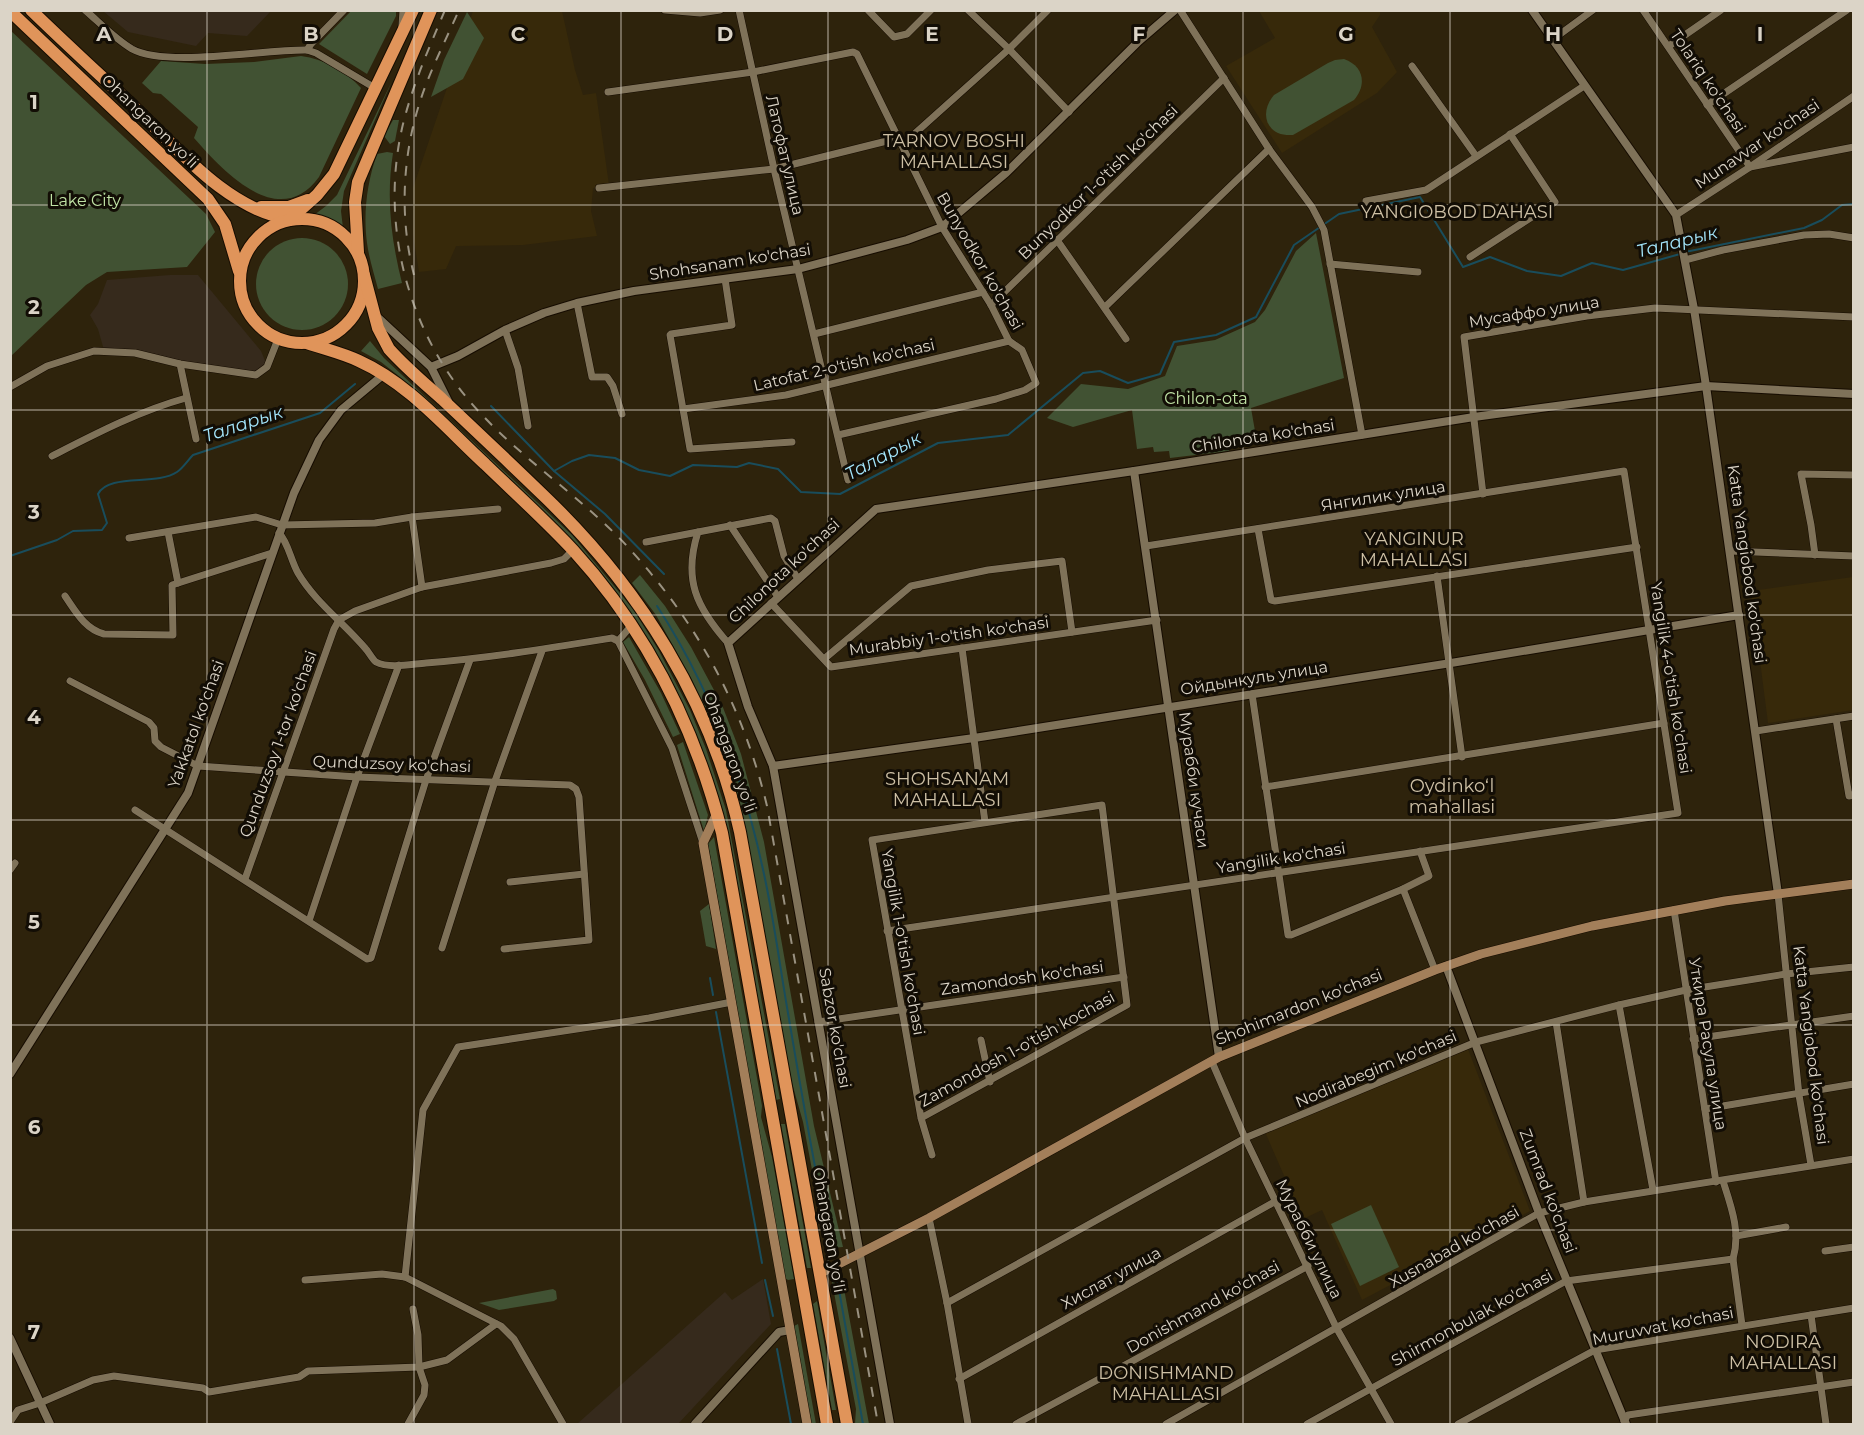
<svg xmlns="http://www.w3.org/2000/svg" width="1864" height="1435" viewBox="0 0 1864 1435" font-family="Montserrat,sans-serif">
<rect width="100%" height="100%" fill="#2e230c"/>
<!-- built -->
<g fill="#37290a">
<polygon points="1380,10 1380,15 1372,27 1397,72 1377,93 1282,153 1226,66 1275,38 1259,11"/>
<polygon points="473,11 562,11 575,70 583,95 596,93 609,185 593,188 591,211 597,236 523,245 456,246 446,269 419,272 413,234 413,188"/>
<polygon points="1853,577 1853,710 1768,723 1751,591"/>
<polygon points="1468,1049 1530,1211 1362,1300 1322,1210 1303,1219 1265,1132"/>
</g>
<!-- industrial -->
<g fill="#362a1c">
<polygon points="103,11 271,11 247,36 208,33 196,46 128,32"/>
<polygon points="170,275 198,275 261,351 266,363 261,369 255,372 104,350 98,329 90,315 98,304 107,280"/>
<polygon points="763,1279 771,1324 678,1424 577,1424 725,1292 732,1300"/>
</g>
<!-- green -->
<g fill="#415233">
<polygon points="352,10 396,11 396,16 367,74 319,44"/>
<polygon points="467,12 484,38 463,79 431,97 444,60"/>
<polygon points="10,30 206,214 215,232 187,267 107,272 86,285 11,356"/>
<path d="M301 56C325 59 345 71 361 88L319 177C279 232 223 171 194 138L198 127 161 94 153 93 142 83 161 61 205 64 254 62Z"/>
<path d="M1344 59C1364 66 1367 85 1354 100L1293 135C1267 137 1258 114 1274 95L1328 63 1335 60Z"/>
<polygon points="392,81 344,191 341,211 343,228 328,219 314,215 326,206 337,195"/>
<polygon points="393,120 399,120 395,141 390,144 384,136"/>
<path d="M387 152 393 153C386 198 391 239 402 283L378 289C374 274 369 258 367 243 363 214 367 182 377 154Z"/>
<polygon points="1316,233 1344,378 1251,408 1255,431 1228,441 1229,451 1170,458 1169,451 1154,452 1153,447 1137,449 1132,410 1073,427 1047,418 1081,384 1128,389 1165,376 1177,346 1215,340 1255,322 1265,310 1296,251"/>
<circle cx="302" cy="284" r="46"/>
<polygon points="370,341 384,358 572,535 633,609 659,651 690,710 706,749 726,810 780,1099 776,1100 740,898 723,811 715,785 686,713 656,653 630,613 472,446 400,377 381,362 361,351"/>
<polygon points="640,575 665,606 691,647 722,705 741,754 764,842 814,1126 843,1247 830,1248 826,1244 803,1122 792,1083 742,812 727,760 692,680 656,615 632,583"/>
<polygon points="629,637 661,693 680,734 673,737 645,680 623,642"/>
<polygon points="683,742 708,815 704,831 677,745"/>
<polygon points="714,837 762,1106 761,1117 772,1157 794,1279 788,1280 785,1278 708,844"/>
<polygon points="709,904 716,949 706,946 700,911"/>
<polygon points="781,1124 785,1124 811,1268 807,1268"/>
<polygon points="1371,1205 1399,1267 1360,1286 1331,1224"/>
<polygon points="842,1278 869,1424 855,1424 856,1409 832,1282 833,1279"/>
<polygon points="553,1289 556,1291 557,1299 554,1301 499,1310 479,1303"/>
<polygon points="817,1301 836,1410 832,1410 813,1304"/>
<polygon points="798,1324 816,1424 811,1424 794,1326"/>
</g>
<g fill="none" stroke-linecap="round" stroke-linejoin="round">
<!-- stream -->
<g stroke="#194d5c" stroke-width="2">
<polyline points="1685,252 1804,228 1822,220 1842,205 1854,204"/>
<polyline points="491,406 554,471 572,461 589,455 615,458 639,470 670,476 693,465 737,467 749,463 778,469 801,492 840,494 938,443 1008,435 1083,373 1100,371 1128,383 1160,374 1174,342 1216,335 1256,317 1294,245 1339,214 1420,197 1463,267 1490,257 1527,271 1561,276 1592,263 1623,270 1680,254"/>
<polyline points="554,471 605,514 664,574"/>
<path d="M10 556 57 540 73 531 102 530 107 523 98 494C109 473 156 486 177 472 183 468 188 460 193 455L320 413 355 384"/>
<path d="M657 606C710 687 744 779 764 874 774 920 780 967 788 1013 801 1091 815 1169 830 1246"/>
<polyline points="710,978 713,995"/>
<polyline points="716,1012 762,1263"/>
<polyline points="837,1279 863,1424"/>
<polyline points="765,1280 773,1316"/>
<polyline points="777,1349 791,1424"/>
</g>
<defs>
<g id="minor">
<path d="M85 10C100 23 115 39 132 49 167 68 265 49 307 50L311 44 344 10"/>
<polyline points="665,10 700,13 720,10"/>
<polyline points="739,10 774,169 848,480"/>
<polyline points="868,10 894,37 907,34 931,10"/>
<polyline points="968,10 1009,49 1069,112"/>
<polyline points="1180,10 1269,149 1312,207 1324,230 1362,435"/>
<polyline points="1643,10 1750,167 1854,147"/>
<polyline points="402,26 403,10"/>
<polyline points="1552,40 1593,10"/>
<polyline points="1669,46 1721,10"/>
<polyline points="307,50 316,53 375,88"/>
<polyline points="1412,66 1476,156"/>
<polyline points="608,92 753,72 853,52 857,54 942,227 991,305 1009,341 1022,350 1036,383 1025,390 996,399 838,435"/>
<polyline points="1707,105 1847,10"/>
<polyline points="902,145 1009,49 1048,10"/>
<polyline points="599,188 774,169 899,138"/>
<polyline points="1366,201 1426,190 1584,86"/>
<polyline points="1676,215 1750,167 1854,96"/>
<polyline points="1057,240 1126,339"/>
<polyline points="1470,257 1555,202 1510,134"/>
<polyline points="1685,260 1723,250 1804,235 1829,234 1854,238"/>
<polyline points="1330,264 1418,272"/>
<polyline points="725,279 732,325 671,334 670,335 690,449 792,442"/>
<polyline points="577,303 592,377 607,377 613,386 622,414"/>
<polyline points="991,305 1224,78"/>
<polyline points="1105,307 1269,149"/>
<polyline points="505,330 518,368 528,426"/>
<polyline points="814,334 983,292"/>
<polyline points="180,364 196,439"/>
<polyline points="10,387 47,366 94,351 135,353 180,364 256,375 267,367 278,339"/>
<polyline points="683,409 786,395 1009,341"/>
<path d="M52 456C95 434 139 411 186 398"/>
<polyline points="1483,494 1464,337 1587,316 1655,308 1854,317"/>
<polyline points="412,517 422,587"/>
<polyline points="730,525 778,597"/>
<polyline points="1258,529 1271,600 1275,601 1637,547"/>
<polyline points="168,532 178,583"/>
<path d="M279 533C288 542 291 561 298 573 315 602 344 623 365 648 369 652 372 659 376 662 389 669 412 664 426 663 489 658 550 648 612 638L618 641 672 748 703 843"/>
<polyline points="129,538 256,517 282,525 375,523 412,517 498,509"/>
<polyline points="646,542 698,532"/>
<polyline points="1730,551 1854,556"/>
<polyline points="1815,555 1811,525 1801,474 1854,475"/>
<polyline points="1437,576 1462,757"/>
<path d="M65 596C76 612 85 629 104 634L173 635 172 585 272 553"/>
<polyline points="771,603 831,667 1157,620"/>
<polyline points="618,641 632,625"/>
<path d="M728 643C696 607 683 579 698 532L771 518 775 521 784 556 798 579"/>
<polyline points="962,648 985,822"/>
<polyline points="824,659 911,586 988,570 1062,561 1072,632"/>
<polyline points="70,681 149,722 154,728 155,741 161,747 198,766 357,777 570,785 576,789 579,797 589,940 504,949"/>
<polyline points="1252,694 1288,935 1291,935 1403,889 1429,876 1420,851"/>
<polyline points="1836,719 1849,796 1854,795"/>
<polyline points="1756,731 1854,716"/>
<polyline points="1265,787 1664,723"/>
<polyline points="135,810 367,959 371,958 426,780 470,660"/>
<polyline points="10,870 15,863"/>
<polyline points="245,879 334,629 339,620 355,611 422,587 551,563 564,559 573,550"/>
<polyline points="510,882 584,874"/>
<polyline points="1403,889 1435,970"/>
<polyline points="1778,894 1799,1095 1811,1165"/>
<polyline points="1674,910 1716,1182"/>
<polyline points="309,921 357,777 399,665"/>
<polyline points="887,931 1678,813 1624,471 1146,546"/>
<polyline points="442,948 495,781 542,651"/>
<polyline points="1619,1005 1653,1190"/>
<polyline points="818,1022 1124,977"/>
<polyline points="1556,1022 1584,1202"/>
<polyline points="1693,1039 1854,1016"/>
<polyline points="981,1040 990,1082"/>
<polyline points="1212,1062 1245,1138 1337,1329 1391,1424"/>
<polyline points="1705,1109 1854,1084"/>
<polyline points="921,1118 1127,1005 1102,805 872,840 921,1118 932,1155"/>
<path d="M1723 1181C1731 1206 1741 1232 1733 1259L1742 1325"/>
<polyline points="929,1218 947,1303 968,1424"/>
<polyline points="1736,1236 1786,1227"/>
<polyline points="1825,1251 1854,1247"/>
<polyline points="405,1277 423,1110 458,1047 649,1018 732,1002"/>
<polyline points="305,1280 382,1274 405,1277 501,1326 514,1339 563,1424"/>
<polyline points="947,1303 1245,1138 1476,1042 1619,1005 1686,990 1786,974 1854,967"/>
<polyline points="1811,1315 1826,1424"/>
<polyline points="959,1379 1276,1201"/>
<polyline points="1624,1421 1628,1415 1854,1382"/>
<polyline points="10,1422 18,1410 40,1403 93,1380 114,1376 203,1388 209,1392 299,1377 308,1371 419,1367 447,1360 496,1324"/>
<polyline points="408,1424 424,1395 425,1385 419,1367 418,1335 413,1309"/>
<polyline points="1016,1424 1308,1266"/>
<polyline points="1166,1424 1539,1213 1584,1202 1854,1159"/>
<polyline points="1307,1424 1566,1281 1733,1259"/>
<polyline points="1458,1424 1595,1350 1854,1308"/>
</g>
<g id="tertiary">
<polyline points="1532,10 1676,215 1694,309 1706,386 1778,894"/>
<polyline points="374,314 431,367 448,401"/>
<polyline points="431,367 458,356 505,330 544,313 577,303 634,291 798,269 907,240 942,227 1006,173 1139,41 1175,10"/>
<polyline points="1134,471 1219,1057"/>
<polyline points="773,766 974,738 1451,663 1739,615"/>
<polyline points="1446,966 1539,1213 1626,1424"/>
<polyline points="10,1074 188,793 294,493 319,440 341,410 383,375"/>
<polyline points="10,1338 50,1424"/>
<polyline points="695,1424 779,1332 790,1330"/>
<polyline points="890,1424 773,766 748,707 728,643 876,509 1134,471 1474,417 1706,386 1854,394"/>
</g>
<g id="secondary">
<polyline points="717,813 703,843 807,1424"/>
<polyline points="821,1273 929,1218 1219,1057 1435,970 1481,954 1592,926 1725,901 1854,884"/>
</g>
<g id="trunk">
<path d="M31 10C65 43 100 75 134 107 177 148 230 212 291 219"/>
<polyline points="10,11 208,199 225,224 239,271"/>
<polyline points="261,207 289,207 308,200"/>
<circle cx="302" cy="281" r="62"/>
<polyline points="289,220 317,195 334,174 413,10"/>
<polyline points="358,252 355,202 358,182 431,10"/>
<path d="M364 275 378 328 389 349C405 367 424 383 442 399 476 431 510 463 544 496 640 588 711 701 740 832L847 1424"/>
<path d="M307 343C324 349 342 353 359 361 408 383 446 428 485 464 515 493 545 520 573 550 647 631 695 727 722 833L827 1424"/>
</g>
</defs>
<!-- minor casing -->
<use href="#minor" stroke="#160c00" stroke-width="8"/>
<!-- tertiary casing -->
<use href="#tertiary" stroke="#160c00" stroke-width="10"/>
<!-- secondary casing -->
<use href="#secondary" stroke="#160c00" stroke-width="10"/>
<!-- trunk casing -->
<use href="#trunk" stroke="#160c00" stroke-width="14"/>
<!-- minor -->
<use href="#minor" stroke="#7f7259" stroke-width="7"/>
<!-- tertiary -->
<use href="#tertiary" stroke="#7f7259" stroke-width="8"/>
<!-- secondary -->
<use href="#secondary" stroke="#a37f5a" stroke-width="9"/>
<!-- trunk -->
<use href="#trunk" stroke="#e0945a" stroke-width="12"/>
<!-- rail -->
<g stroke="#9a9281" stroke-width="2" stroke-dasharray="10 10" stroke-linecap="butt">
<path d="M445 10C429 48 413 84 403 124 378 228 410 342 485 418 529 464 583 499 627 546 697 622 743 706 767 806L878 1424"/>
<path d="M414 275C400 221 402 161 418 108 428 74 445 42 459 10"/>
</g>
</g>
<!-- grid -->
<path fill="none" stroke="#dbd4c7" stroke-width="1.5" stroke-opacity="0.55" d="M207 10V1424M414 10V1424M621 10V1424M828 10V1424M1036 10V1424M1243 10V1424M1450 10V1424M1657 10V1424M10 205H1854M10 410H1854M10 615H1854M10 820H1854M10 1025H1854M10 1230H1854"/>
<g text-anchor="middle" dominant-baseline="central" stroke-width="6" stroke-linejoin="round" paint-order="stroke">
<!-- street labels -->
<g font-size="16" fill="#dbd4c7" stroke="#120d05">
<text transform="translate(1708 81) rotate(56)">Tolariq ko'chasi</text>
<text transform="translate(150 121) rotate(44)">Ohangaron yoʻli</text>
<text transform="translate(1757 144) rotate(-34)">Munavvar ko'chasi</text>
<text transform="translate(785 155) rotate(77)">Латофат улица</text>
<text transform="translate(1098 182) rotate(-44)">Bunyodkor 1-o'tish ko'chasi</text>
<text transform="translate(980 261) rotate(60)">Bunyodkor ko'chasi</text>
<text transform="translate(730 262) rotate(-9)">Shohsanam ko'chasi</text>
<text transform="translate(1534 312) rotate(-9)">Мусаффо улица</text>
<text transform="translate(844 365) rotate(-13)">Latofat 2-o'tish ko'chasi</text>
<text transform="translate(1263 436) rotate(-9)">Chilonota ko'chasi</text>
<text transform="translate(1383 496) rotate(-9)">Янгилик улица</text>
<text transform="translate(1747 564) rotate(82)">Katta Yangiobod ko'chasi</text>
<text transform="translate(784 571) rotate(-43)">Chilonota ko'chasi</text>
<text transform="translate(949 636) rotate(-8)">Murabbiy 1-o'tish ko'chasi</text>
<text transform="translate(1254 678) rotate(-9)">Ойдынкуль улица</text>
<text transform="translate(1671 678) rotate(81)">Yangilik 4-o'tish ko'chasi</text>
<text transform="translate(196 724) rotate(-70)">Yakkatol ko'chasi</text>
<text transform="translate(278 744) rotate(-70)">Qunduzsoy 1-tor ko'chasi</text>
<text transform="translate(730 752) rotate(70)">Ohangaron yoʻli</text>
<text transform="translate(392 764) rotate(2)">Qunduzsoy ko'chasi</text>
<text transform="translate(1194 780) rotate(82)">Мурабби кучаси</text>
<text transform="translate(1281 858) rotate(-9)">Yangilik ko'chasi</text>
<text transform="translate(903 942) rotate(80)">Yangilik 1-o'tish ko'chasi</text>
<text transform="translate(1022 978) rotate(-8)">Zamondosh ko'chasi</text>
<text transform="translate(1299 1007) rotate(-22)">Shohimardon ko'chasi</text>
<text transform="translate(835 1028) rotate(80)">Sabzor ko'chasi</text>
<text transform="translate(1708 1044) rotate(81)">Уткира Расула улица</text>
<text transform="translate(1811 1045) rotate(83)">Katta Yangiobod ko'chasi</text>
<text transform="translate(1017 1049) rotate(-29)">Zamondosh 1-o'tish kochasi</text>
<text transform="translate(1376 1069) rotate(-23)">Nodirabegim ko'chasi</text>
<text transform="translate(1548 1191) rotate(69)">Zumrad ko'chasi</text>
<text transform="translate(829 1230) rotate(80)">Ohangaron yoʻli</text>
<text transform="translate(1309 1239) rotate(64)">Мурабби улица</text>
<text transform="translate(1454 1247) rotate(-30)">Xusnabad ko'chasi</text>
<text transform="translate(1111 1278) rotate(-29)">Хислат улица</text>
<text transform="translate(1203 1307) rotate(-29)">Donishmand ko'chasi</text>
<text transform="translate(1472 1318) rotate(-29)">Shirmonbulak ko'chasi</text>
<text transform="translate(1663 1326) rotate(-11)">Muruvvat ko'chasi</text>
</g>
<!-- park labels -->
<g font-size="16" fill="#c0e3a5" stroke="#120d05">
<text x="85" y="200">Lake City</text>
<text x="1206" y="398">Chilon-ota</text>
</g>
<!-- neighbourhood labels -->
<g font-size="18" fill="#cec0a5" stroke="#120d05">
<text x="954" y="141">TARNOV BOSHI<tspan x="954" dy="21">MAHALLASI</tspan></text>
<text x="1457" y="212">YANGIOBOD DAHASI</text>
<text x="1414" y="539">YANGINUR<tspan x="1414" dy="21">MAHALLASI</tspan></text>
<text x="947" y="779">SHOHSANAM<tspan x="947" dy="21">MAHALLASI</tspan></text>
<text x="1452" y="786">Oydinkoʻl<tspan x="1452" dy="21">mahallasi</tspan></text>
<text x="1783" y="1342">NODIRA<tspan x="1783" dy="21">MAHALLASI</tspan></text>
<text x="1166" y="1373">DONISHMAND<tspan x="1166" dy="21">MAHALLASI</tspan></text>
</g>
<!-- water labels -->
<g font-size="18" font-style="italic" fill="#a4e5fb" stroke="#120d05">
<text transform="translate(1677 242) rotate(-14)">Таларык</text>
<text transform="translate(243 424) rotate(-18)">Таларык</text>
<text transform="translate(883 456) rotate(-28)">Таларык</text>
</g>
</g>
<g font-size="20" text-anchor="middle" font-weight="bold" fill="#dbd4c7" stroke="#120d05" stroke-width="6" stroke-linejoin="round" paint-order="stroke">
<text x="104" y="41">A</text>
<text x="311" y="41">B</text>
<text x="518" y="41">C</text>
<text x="725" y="41">D</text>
<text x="932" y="41">E</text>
<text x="1139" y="41">F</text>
<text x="1346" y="41">G</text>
<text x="1553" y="41">H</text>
<text x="1760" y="41">I</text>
<text x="34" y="109">1</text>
<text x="34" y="314">2</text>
<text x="34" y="519">3</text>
<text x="34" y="724">4</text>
<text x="34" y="929">5</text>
<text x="34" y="1134">6</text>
<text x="34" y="1339">7</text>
</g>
<!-- border -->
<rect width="1864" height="1435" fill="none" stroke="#dbd4c7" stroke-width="24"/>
</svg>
